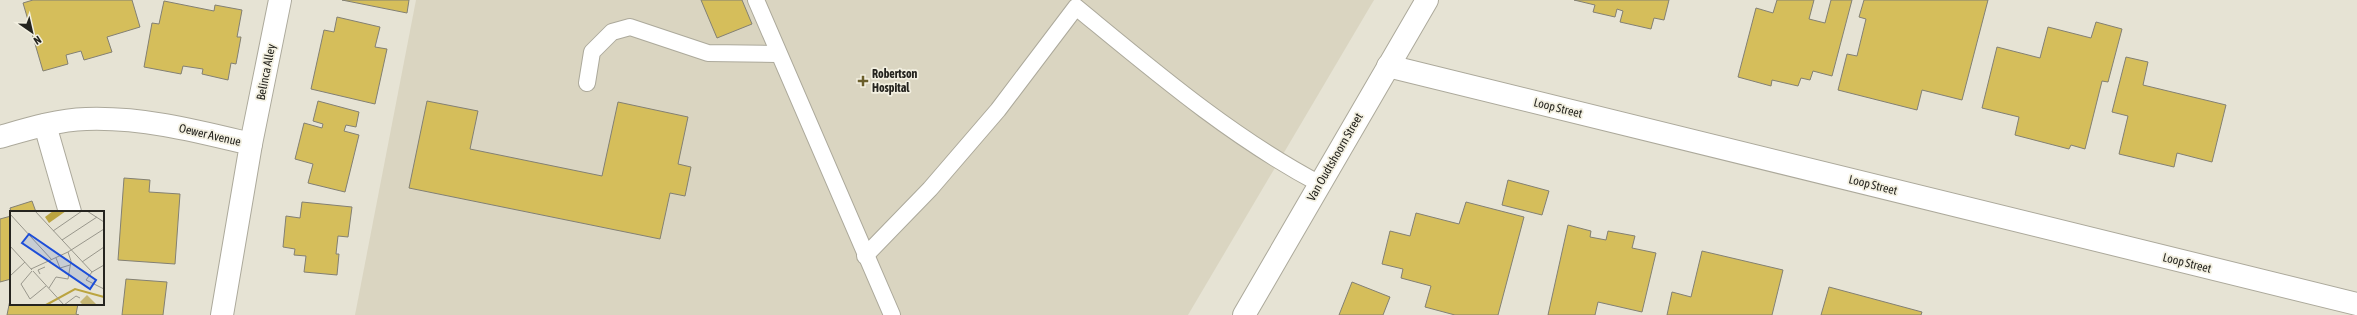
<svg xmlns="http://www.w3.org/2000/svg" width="2357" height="315" viewBox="0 0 2357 315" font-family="'Asap Condensed',sans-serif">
<rect width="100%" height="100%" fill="#e6e3d4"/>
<!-- built -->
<polygon fill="#dad5c1" points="416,0 1374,0 1188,315 355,315"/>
<!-- building -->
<g fill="#d5be5b" stroke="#838073">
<polygon points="33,0 132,0 140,27 107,37 112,52 84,60 81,51 66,55 68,64 43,71 23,3"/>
<polygon points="342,0 409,0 407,13"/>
<polygon points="701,0 742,0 752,24 717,38"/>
<polygon points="1574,0 1669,0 1664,20 1654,18 1651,29 1620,22 1623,11 1617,9 1615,17 1593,12 1595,5"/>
<polygon points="1777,0 1814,0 1809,19 1825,23 1831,0 1852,0 1832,76 1813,71 1810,80 1801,78 1798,86 1772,80 1771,86 1738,77 1756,8 1773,13"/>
<polygon points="1864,0 1988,0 1962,100 1922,90 1917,110 1838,90 1847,54 1857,56 1866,19 1859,17"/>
<polygon points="164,1 214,11 215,5 242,10 237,37 241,37 236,64 231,63 228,80 202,74 203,69 183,66 181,74 144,67 152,23 159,24"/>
<polygon points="337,17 380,27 375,47 387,49 375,104 311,89 324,30 334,32"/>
<polygon points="2096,22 2122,29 2108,82 2102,81 2085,149 2071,145 2069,149 2015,135 2019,117 1982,108 1997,47 2040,58 2048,27 2091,38"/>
<polygon points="2126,57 2148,62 2143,85 2226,105 2212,162 2177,153 2174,167 2119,154 2128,116 2112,112"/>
<polygon points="318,101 359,112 356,127 346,125 344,131 359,135 345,192 308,183 313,164 295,159 304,123 322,128 323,124 313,121"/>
<polygon points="427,101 478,111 470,149 602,176 618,102 688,117 678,164 691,167 685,196 670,193 660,239 409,188"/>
<polygon points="124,178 150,180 149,192 180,194 175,264 118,260"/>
<polygon points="1508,180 1549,191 1542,215 1502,205"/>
<polygon points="32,201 36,212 11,212 10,208"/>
<polygon points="302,202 352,207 348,237 338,236 336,254 339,254 337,275 304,272 306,256 294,255 295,249 283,247 286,216 300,218"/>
<polygon points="1466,202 1524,217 1498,315 1455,315 1425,307 1431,286 1401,278 1403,269 1382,264 1390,231 1410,236 1416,213 1459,224"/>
<polygon points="11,216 11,279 0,282 0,219"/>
<polygon points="1568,225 1591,231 1590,237 1606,240 1608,231 1635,236 1632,248 1656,253 1642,312 1598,302 1595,315 1548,315"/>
<polygon points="1702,251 1783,270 1772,315 1667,315 1672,292 1691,297"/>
<polygon points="126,279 167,282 163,315 122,315"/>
<polygon points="1352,282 1390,297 1383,315 1339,315"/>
<polygon points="1829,287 1922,312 1921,315 1821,315"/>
<polygon points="11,295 11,304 78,304 76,314 79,315 7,315"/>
</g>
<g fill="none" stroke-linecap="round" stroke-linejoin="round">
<defs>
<g id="lane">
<polyline points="756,0 892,315"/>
<polyline points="587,83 592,52 612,32 630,27 708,53 777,54"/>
<path d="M865 256 930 189 998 110 1076 7C1154 71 1231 137 1320 184"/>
</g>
<g id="street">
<polyline points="1388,66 2357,304"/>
<polyline points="45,125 70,212"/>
<path d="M0 137C28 129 57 120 86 119 143 117 197 131 251 144L222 315"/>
<polyline points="251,144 280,0"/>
<polyline points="1244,315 1427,0"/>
</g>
</defs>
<!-- lane casing -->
<use href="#lane" stroke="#aca99b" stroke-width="18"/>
<!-- street casing -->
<use href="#street" stroke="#aca99b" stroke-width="24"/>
<!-- lane -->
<use href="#lane" stroke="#fff" stroke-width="16"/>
<!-- street -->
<use href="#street" stroke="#fff" stroke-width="22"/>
</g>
<!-- markers -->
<path fill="#6a5e2b" stroke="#f3f0e1" stroke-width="1.5" d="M861 75h4v4h4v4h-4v4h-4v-4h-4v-4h4z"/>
<g text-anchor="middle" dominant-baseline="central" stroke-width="3.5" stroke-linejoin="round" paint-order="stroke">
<!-- street labels -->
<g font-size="12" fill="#25241f" stroke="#f3f0e1">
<text transform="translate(266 72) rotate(-79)">Belinca Alley</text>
<text transform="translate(1558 108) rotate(14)">Loop Street</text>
<text transform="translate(210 135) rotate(13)">Oewer Avenue</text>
<text transform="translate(1335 157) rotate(-60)">Van Oudtshoorn Street</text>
<text transform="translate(1873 185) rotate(14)">Loop Street</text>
<text transform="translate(2187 263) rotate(14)">Loop Street</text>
</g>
<!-- poi labels -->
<g font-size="12" font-weight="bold" fill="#25241f" stroke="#f3f0e1" text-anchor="start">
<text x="872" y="74">Robertson<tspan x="872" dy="14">Hospital</tspan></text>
</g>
</g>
<!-- overview -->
<g transform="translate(10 211)">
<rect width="94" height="94" fill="#e6e3d4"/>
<path d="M77 84 87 94H73L70 91Z" fill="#c5b675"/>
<path d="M43 0H56L39 12 35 6Z" fill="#bba440"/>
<path fill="none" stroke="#bba440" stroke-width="2" d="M36 94 65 78 94 86"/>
<path fill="none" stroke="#99978c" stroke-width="1" d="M25 0 82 61M77 0 94 11M0 3 42 49M43 20 72 0M52 29 87 6M0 35 22 59M46 47 50 57 60 54M72 51 94 36M21 58 58 41 94 18M22 60 11 73 20 88 36 75M23 60 54 94M82 61 76 69 94 78M82 61 94 54M30 63 28 59 35 56M0 65 15 51M39 77 46 66 58 68 61 50 58 41M54 94 66 85 70 87"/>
<path fill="#1d4ed8" fill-opacity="0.15" stroke="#1d4ed8" stroke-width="2" d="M19 23 86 69 80 78 12 32Z"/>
<rect width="94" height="94" fill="none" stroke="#25241f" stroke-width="2"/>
</g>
<!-- north arrow -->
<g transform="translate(32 32) rotate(146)" stroke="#f3f0e1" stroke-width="3" paint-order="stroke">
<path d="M0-3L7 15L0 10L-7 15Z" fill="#25241f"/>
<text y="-6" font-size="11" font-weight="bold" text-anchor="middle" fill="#25241f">N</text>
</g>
</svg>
